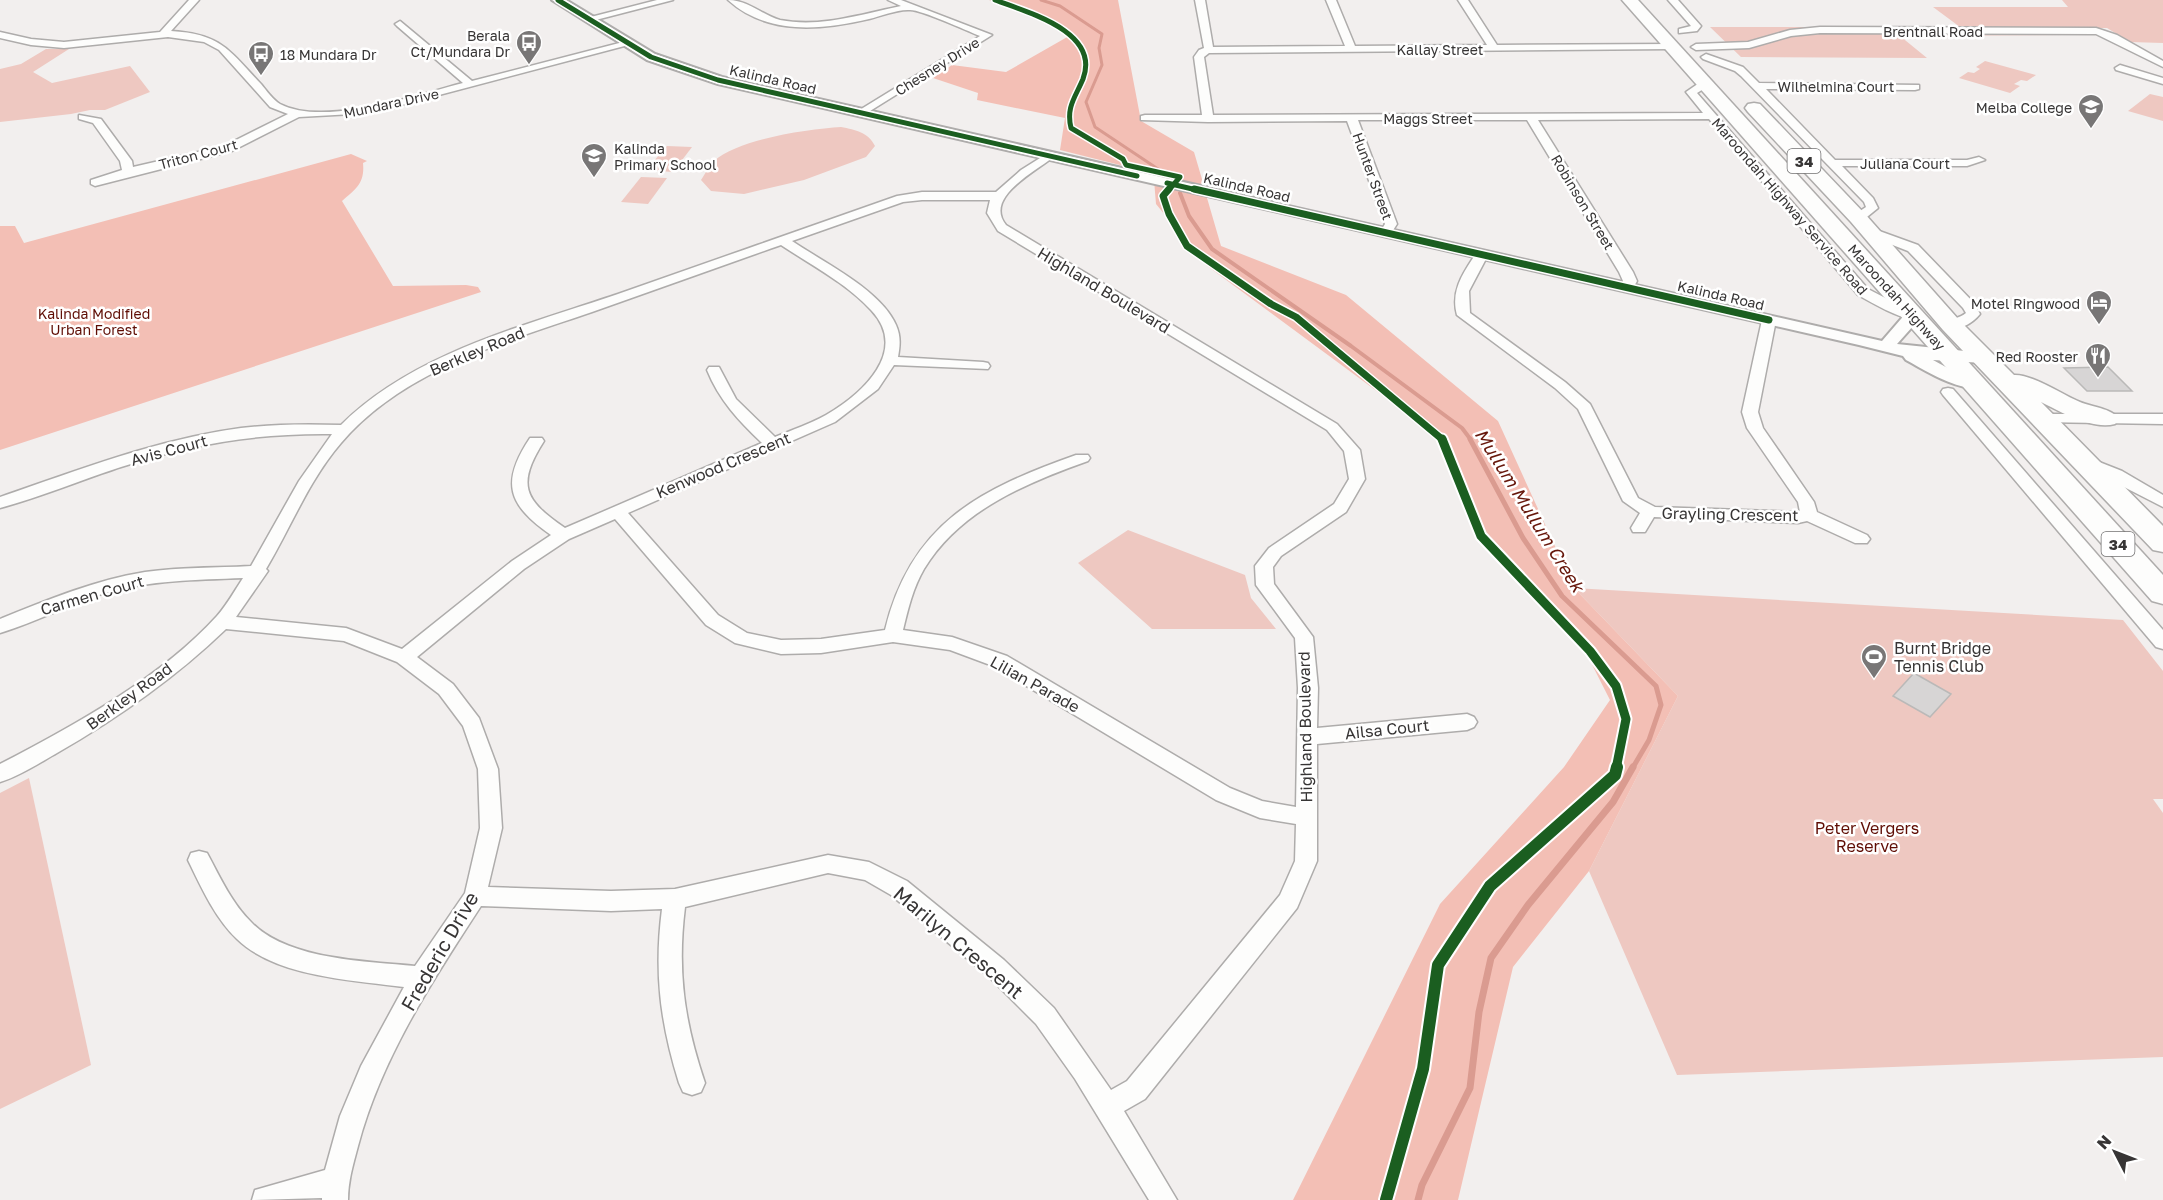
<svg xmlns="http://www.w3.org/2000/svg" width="2163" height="1200" viewBox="0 0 2163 1200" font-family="'Golos Text',sans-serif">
<rect width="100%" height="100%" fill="#f2efee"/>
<!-- green -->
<g fill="#eec8c1">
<polygon points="2062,0 2163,0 2163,43 2130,42 2107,28 2055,28 2065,35 1900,36 1927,58 1741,57 1710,27 1960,27 1933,7 2068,7"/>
<polygon points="46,49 69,49 33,72 52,83 130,66 150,92 105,110 90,110 71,114 0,122 0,69 21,64"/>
<polygon points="1985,61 2036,75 2027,81 2021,80 2014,84 2020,86 2010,93 1959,78 1968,72 1974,73 1980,69 1976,67"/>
<polygon points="2150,94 2163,97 2163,121 2128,111"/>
<path d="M841 127C856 130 868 132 875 146L866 157 804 180 744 194 711 191 701 180C705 174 709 166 714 161 739 139 808 129 841 127Z"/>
<polygon points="667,146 692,147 673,172 646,170"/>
<polygon points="641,177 667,178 648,204 621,202"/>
<polygon points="1128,530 1245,575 1251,598 1276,629 1152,629 1078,563"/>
<polygon points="1574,588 2123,620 2163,671 2163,799 2153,799 2163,813 2163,1057 1677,1075 1589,871 1678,696"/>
<polygon points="29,778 91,1065 0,1109 0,793"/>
</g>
<!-- forest -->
<g fill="#f3bfb5">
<polygon points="989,0 1118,0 1141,121 1194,152 1204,186 1060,150 1065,118 977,100 978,93 933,78 952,65 1006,72 1069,36 1032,15"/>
<path d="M351 154 367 161 363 163C365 183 356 189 342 201L393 286 466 285 478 287 481 292 0 450V226H15L24 243Z"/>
<polygon points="1154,180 1205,191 1221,246 1346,295 1498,421 1574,588 1678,696 1589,871 1513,967 1458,1200 1293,1200 1440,904 1564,767 1610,700 1580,641 1489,540 1443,440 1206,265 1156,204"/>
</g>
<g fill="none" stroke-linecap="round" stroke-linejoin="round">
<!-- stream-far3 -->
<polyline stroke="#da9b90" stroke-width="3" points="1041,0 1060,6 1102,34 1099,48 1102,65 1086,102 1095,127 1164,173"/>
<!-- stream-far2 -->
<polyline stroke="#da9b90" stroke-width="4" points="1180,193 1189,216 1212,249 1351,346 1462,428 1471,440"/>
<!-- stream-far1 -->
<polyline stroke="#da9b90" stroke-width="5" points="1470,439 1523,538 1562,596 1656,686 1661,705 1649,740 1632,769"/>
<!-- stream -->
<polyline stroke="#da9b90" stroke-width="7" points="1418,1200 1422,1185 1470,1088 1479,1012 1491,958 1528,905 1613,802 1633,767"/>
</g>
<!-- building -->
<g fill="#d7d5d5" stroke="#bab9b8" stroke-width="1.5">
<polygon points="2108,367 2132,391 2087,391 2064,368"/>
<polygon points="1914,673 1951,694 1930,717 1893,696"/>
</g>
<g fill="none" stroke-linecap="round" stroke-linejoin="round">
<defs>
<g id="minor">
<path d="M189 0H199L171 31C221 34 229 50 261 84 266 90 273 100 280 104 324 127 416 95 463 83L397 26 395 24 400 21 472 81 627 41 632 44 371 113 299 117 232 151 95 186 91 184V180L122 170 120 161 93 123 79 119V115L101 119 132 161 133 167 224 146 288 114 270 107 219 50 204 42 168 37 64 48 31 45 0 38V32L31 39 64 42 160 32Z"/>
<polygon points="657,0 673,0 588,22 583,19"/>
<path d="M728 0C748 0 762 15 780 20 821 28 862 14 901 6L888 0H901L992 35 862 116 857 113 858 111 980 36C965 30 922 10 910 10 898 9 881 16 869 19 822 30 768 36 728 0Z"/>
<path d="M1195 0H1205L1213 47 1345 46 1326 0H1336L1355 46 1487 45 1458 0H1468L1497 45 1674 44V48L1671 49 1209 53 1204 57 1213 115 1703 113 1686 92 1702 81H1710V85L1697 93 1868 289 1920 316 1913 320C1893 315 1876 305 1858 295L1709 119 1538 120 1633 272 1637 281 1632 290H1622L1620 287 1623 281 1619 272 1527 120H1358L1397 224 1390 235H1382L1380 232 1385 224 1347 121 1208 122 1141 120V116L1145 115H1202L1194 57 1199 50 1204 48Z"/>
<polygon points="1668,0 1678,0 1701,26 1697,31 1679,33 1679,29 1691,26"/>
<polygon points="1820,27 2096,28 2117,35 2163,61 2163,67 2096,34 1820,33 1791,36 1749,48 1696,50 1691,47 1696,44 1748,42 1790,30"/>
<polygon points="1706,54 1743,67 1759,83 1919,85 1919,89 1915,90 1766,89 1835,160 1967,160 1979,157 1985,160 1967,166 1842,166 1873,198 1878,208 1862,221 1854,221 1854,215 1866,207 1864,202 1741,76 1735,71 1703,59 1701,57"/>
<polygon points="2120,65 2163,78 2163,84 2116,70 2115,68"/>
<path d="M1048 153 1052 154V158C1033 173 984 198 1006 225L1337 424 1360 450 1365 479 1346 512 1281 556 1273 567 1274 584 1313 637 1318 688 1317 728 1467 714 1474 717 1477 722 1474 727 1467 730 1317 744V861L1297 908 1145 1099 1124 1111 1177 1200H1149L1075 1079 1036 1024 988 976 891 895 865 880 828 873 685 907C677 971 684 1021 705 1083L701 1092 692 1095 683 1092 679 1083C660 1022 654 972 662 909L611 911 481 906C432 981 381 1059 358 1146 353 1165 348 1181 348 1200H322V1198L252 1200 255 1190 325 1170 340 1116 361 1066 404 987C352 980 276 977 237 939 215 918 201 887 188 860L191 853 199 851 207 853C220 877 232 904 252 923 289 960 366 961 415 966L465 893 480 828 478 769 463 726 439 694 397 662 344 641 226 629C175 678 118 718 57 753 39 763 20 776 0 782V764C72 727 162 677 217 616 227 605 235 590 243 578 197 580 150 580 105 593 69 604 36 622 0 633V619C47 600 95 580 145 572 180 567 216 568 251 566L299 481 332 434C257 433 192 444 121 467 81 480 41 497 0 508V497C79 470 158 439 241 428 274 424 308 424 341 425 413 353 524 326 618 294 711 261 804 229 897 196L922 192H996L1021 170ZM922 200H990L987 213 998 231 1327 430 1344 451 1349 479 1334 504 1269 548 1255 566 1256 585 1295 638 1298 688 1296 807 1262 801 1230 788 1007 656 952 637 903 630C908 609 913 588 924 569 960 510 1026 483 1088 461L1090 458 1088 455H1076C980 489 911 523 885 630L821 639 781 640 747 633 718 615 628 513 835 422 878 389 894 365 988 369 990 366 988 363 983 362 898 357C900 346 901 336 896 325 881 290 823 262 792 241L903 202ZM781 245C811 265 846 283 871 310 910 351 862 394 826 415 810 424 792 430 775 437L736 399 719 367H709L707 370C719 400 739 421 762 443L565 528C524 500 516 485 544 441L542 438H530C500 483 508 505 551 535L512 561 402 649 346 628 236 617 268 571 266 569C291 527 309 480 341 443 403 370 505 342 592 312 655 290 718 267 781 245ZM615 519 706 625 735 643 781 654 821 653 893 642 950 650 993 666 1216 800 1260 818 1296 824 1295 861 1280 895 1127 1081 1111 1090 1054 1008 1004 960 907 881 869 862 828 855 675 889 611 891 488 887 502 828 498 769 479 718 453 684 417 657 524 569 569 539Z"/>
<path d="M1871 228 1918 245 1974 303 1980 314C1972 324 1959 331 1946 328L1944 325C1948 319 1959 319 1966 313L1963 308 1908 251 1867 235 1865 232 1867 229Z"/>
<path d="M1482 251 1488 255 1469 291 1470 313 1565 382 1590 404 1638 498 1655 507 1800 512 1798 502 1747 428 1742 412 1762 320 1769 316 1774 317 1776 320 1758 412 1763 428 1814 502 1817 512 1867 535 1870 539 1867 543H1855L1807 521 1798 523 1654 517 1645 532H1633L1631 528 1640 513 1623 501 1578 409 1555 388 1457 315C1450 290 1464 272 1477 252Z"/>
<polygon points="1948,388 1953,389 2163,630 2163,649 2156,647 1943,395 1941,392 1943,389"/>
<polygon points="2044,414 2163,414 2163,424 2039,422 2036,419"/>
<polygon points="2089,458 2122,471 2163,495 2163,507 2083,466 2081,463 2083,460"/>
</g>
<path id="tertiary" d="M552 0H566L655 54 722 77 1882 341 1907 312H1919L1922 316 1897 344 1984 353 1990 354 1993 358 1990 362 1984 363 1933 360 1955 372 1981 379 1983 383 1981 387C1958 392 1925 370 1906 360L1903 356 1859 345 718 84 647 60Z"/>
<g id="trunk">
<polygon points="1622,0 1638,0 2163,575 2163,604 2152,601"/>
<path d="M1754 103 1760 104 1865 214 1959 320 2014 375C2032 374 2063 395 2080 402 2092 407 2111 408 2119 419L2115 424C2092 430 2061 412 2041 402L2163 526V552L2153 550 1943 330 1851 222 1748 112 1745 108 1748 104Z"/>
</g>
</defs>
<!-- minor casing -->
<use href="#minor" stroke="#aeacab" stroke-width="3"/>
<!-- tertiary casing -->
<use href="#tertiary" stroke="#aeacab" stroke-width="4"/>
<!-- trunk casing -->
<use href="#trunk" stroke="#aeacab" stroke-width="3"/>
<!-- minor -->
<use href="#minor" fill="#fdfdfc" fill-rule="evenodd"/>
<!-- tertiary -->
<use href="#tertiary" fill="#fdfdfc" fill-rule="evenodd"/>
<!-- trunk -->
<use href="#trunk" fill="#fdfdfc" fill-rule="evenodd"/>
<defs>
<g id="cycleway-far3">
<polyline points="558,0 651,57 718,80 1137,176"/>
<path d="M995 0C1026 12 1101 31 1083 79 1075 98 1066 107 1071 128L1123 159 1126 165 1180 177 1168 191"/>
<polyline points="1167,183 1201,191"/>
</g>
<g id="cycleway-far2">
<polyline points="1169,189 1163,196 1169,214 1187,246 1271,304 1296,317 1443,440"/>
<polyline points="1194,189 1769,320"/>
</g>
<polyline id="cycleway-far1" points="1442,439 1481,536 1590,651 1616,686 1626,719 1616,769"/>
<polyline id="cycleway" points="1386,1200 1423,1069 1438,965 1490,886 1615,775 1617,767"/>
</defs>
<!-- cycleway-far3 casing -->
<use href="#cycleway-far3" stroke="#fff" stroke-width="8"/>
<!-- cycleway-far2 casing -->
<use href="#cycleway-far2" stroke="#fff" stroke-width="10"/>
<!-- cycleway-far1 casing -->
<use href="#cycleway-far1" stroke="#fff" stroke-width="13"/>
<!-- cycleway casing -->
<use href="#cycleway" stroke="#fff" stroke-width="16"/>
<!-- cycleway-far3 -->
<use href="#cycleway-far3" stroke="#1b5e20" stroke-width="5"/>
<!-- cycleway-far2 -->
<use href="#cycleway-far2" stroke="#1b5e20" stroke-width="7"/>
<!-- cycleway-far1 -->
<use href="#cycleway-far1" stroke="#1b5e20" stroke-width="9"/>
<!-- cycleway -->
<use href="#cycleway" stroke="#1b5e20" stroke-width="12"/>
</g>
<!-- icons -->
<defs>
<symbol id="bus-pin" viewBox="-11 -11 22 30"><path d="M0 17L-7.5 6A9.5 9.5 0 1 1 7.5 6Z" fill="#787676" stroke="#fff"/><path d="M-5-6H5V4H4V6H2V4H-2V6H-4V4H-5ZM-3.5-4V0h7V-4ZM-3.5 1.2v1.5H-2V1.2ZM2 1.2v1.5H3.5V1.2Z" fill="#fff"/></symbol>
<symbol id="school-pin" viewBox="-11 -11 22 30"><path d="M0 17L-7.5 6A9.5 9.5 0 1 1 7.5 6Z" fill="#787676" stroke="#fff"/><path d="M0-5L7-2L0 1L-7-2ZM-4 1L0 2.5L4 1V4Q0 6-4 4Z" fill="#fff"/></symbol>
<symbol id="hotel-pin" viewBox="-11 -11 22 30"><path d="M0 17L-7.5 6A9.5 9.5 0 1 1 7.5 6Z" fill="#787676" stroke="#fff"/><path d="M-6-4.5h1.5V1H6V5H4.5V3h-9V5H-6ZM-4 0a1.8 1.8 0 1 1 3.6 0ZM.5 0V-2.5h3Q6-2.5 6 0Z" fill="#fff"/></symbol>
<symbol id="restaurant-pin" viewBox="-11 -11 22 30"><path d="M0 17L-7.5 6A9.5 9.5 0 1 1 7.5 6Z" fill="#787676" stroke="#fff"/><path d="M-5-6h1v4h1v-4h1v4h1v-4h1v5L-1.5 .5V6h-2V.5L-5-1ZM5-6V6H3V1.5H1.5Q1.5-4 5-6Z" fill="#fff"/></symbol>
<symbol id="stadium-pin" viewBox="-11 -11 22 30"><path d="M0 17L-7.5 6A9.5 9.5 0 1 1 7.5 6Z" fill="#787676" stroke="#fff"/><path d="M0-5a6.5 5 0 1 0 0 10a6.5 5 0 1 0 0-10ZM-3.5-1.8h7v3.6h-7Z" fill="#fff"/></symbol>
</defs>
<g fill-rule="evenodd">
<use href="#bus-pin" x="514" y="28" width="30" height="40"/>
<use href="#bus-pin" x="246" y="39" width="30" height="40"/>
<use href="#school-pin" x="2076" y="92" width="30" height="40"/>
<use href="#school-pin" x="579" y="141" width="30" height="40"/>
<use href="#hotel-pin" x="2084" y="288" width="30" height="40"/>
<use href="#restaurant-pin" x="2083" y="341" width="30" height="40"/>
<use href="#stadium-pin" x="1859" y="642" width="30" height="40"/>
</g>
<g text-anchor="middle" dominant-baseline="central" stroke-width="5" stroke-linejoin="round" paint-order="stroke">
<!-- far-street labels -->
<g font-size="14" fill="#373535" stroke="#fff">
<text x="1933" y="31">Brentnall Road</text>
<text x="1440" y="49">Kallay Street</text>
<text transform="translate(937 66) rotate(-32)">Chesney Drive</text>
<text transform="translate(773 79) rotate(13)">Kalinda Road</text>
<text x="1836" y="86">Wilhelmina Court</text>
<text transform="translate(391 103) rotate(-12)">Mundara Drive</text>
<text x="1428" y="118">Maggs Street</text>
<text transform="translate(198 154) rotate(-15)">Triton Court</text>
<text x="1905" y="163">Juliana Court</text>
<text transform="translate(1373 176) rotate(70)">Hunter Street</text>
<text transform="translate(1247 187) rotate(13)">Kalinda Road</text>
<text transform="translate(1583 202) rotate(59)">Robinson Street</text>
<text transform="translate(1790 206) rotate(49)">Maroondah Highway Service Road</text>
<text transform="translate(1721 295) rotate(13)">Kalinda Road</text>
<text transform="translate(1897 297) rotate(48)">Maroondah Highway</text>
</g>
<!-- far-poi labels -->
<g font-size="14" fill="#373535" stroke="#fff" text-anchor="end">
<text x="510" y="35">Berala<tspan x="510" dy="16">Ct/Mundara Dr</tspan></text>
<text x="280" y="54" text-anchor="start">18 Mundara Dr</text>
<text x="2072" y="107">Melba College</text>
<text x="614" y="148" text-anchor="start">Kalinda<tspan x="614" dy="16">Primary School</tspan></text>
<text x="2080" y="303">Motel Ringwood</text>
<text x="2078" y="356">Red Rooster</text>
</g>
<!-- far-park labels -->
<g font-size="14" fill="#5f0d04" stroke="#fff">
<text x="94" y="313">Kalinda Modified<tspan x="94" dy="16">Urban Forest</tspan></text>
</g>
<!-- shield labels -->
<g fill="#fff" stroke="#737272" stroke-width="1.5">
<rect x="1787.5" y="149" width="33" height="24" rx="4.5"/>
<rect x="2101.5" y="532" width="33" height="24" rx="4.5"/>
</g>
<g font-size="15" font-weight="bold" fill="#373535">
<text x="1804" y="161">34</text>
<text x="2118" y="544">34</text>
</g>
<!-- street labels -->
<g font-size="16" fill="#373535" stroke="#fff">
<text transform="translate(1104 290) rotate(31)">Highland Boulevard</text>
<text transform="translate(477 351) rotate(-23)">Berkley Road</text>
<text transform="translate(169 450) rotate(-15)">Avis Court</text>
<text transform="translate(723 465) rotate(-23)">Kenwood Crescent</text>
<text transform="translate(1730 514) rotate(1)">Grayling Crescent</text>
<text transform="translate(92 595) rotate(-16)">Carmen Court</text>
<text transform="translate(1035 684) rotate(29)">Lilian Parade</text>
<text transform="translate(129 696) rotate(-36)">Berkley Road</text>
<text transform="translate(1305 727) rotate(-91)">Highland Boulevard</text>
<text transform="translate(1387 729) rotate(-6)">Ailsa Court</text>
</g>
<!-- poi labels -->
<g font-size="16" fill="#373535" stroke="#fff" text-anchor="start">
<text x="1894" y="648">Burnt Bridge<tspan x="1894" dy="18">Tennis Club</tspan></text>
</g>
<!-- park labels -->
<g font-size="16" fill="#5f0d04" stroke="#fff">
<text x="1867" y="828">Peter Vergers<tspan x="1867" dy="18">Reserve</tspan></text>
</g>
<!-- water labels -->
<g font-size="18" font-style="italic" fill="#67170b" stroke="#fff">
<text transform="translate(1530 510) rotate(58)">Mullum Mullum Creek</text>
</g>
<!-- near-street labels -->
<g font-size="20" fill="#373535" stroke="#fff">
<text transform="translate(959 942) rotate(40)">Marilyn Crescent</text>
<text transform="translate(439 951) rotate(-60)">Frederic Drive</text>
</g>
</g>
<!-- north arrow -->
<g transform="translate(2115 1152) rotate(312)" stroke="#ffffff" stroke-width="4.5" paint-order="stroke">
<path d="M0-4.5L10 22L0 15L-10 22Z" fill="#373535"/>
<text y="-9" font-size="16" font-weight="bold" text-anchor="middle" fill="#373535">N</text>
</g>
</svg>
